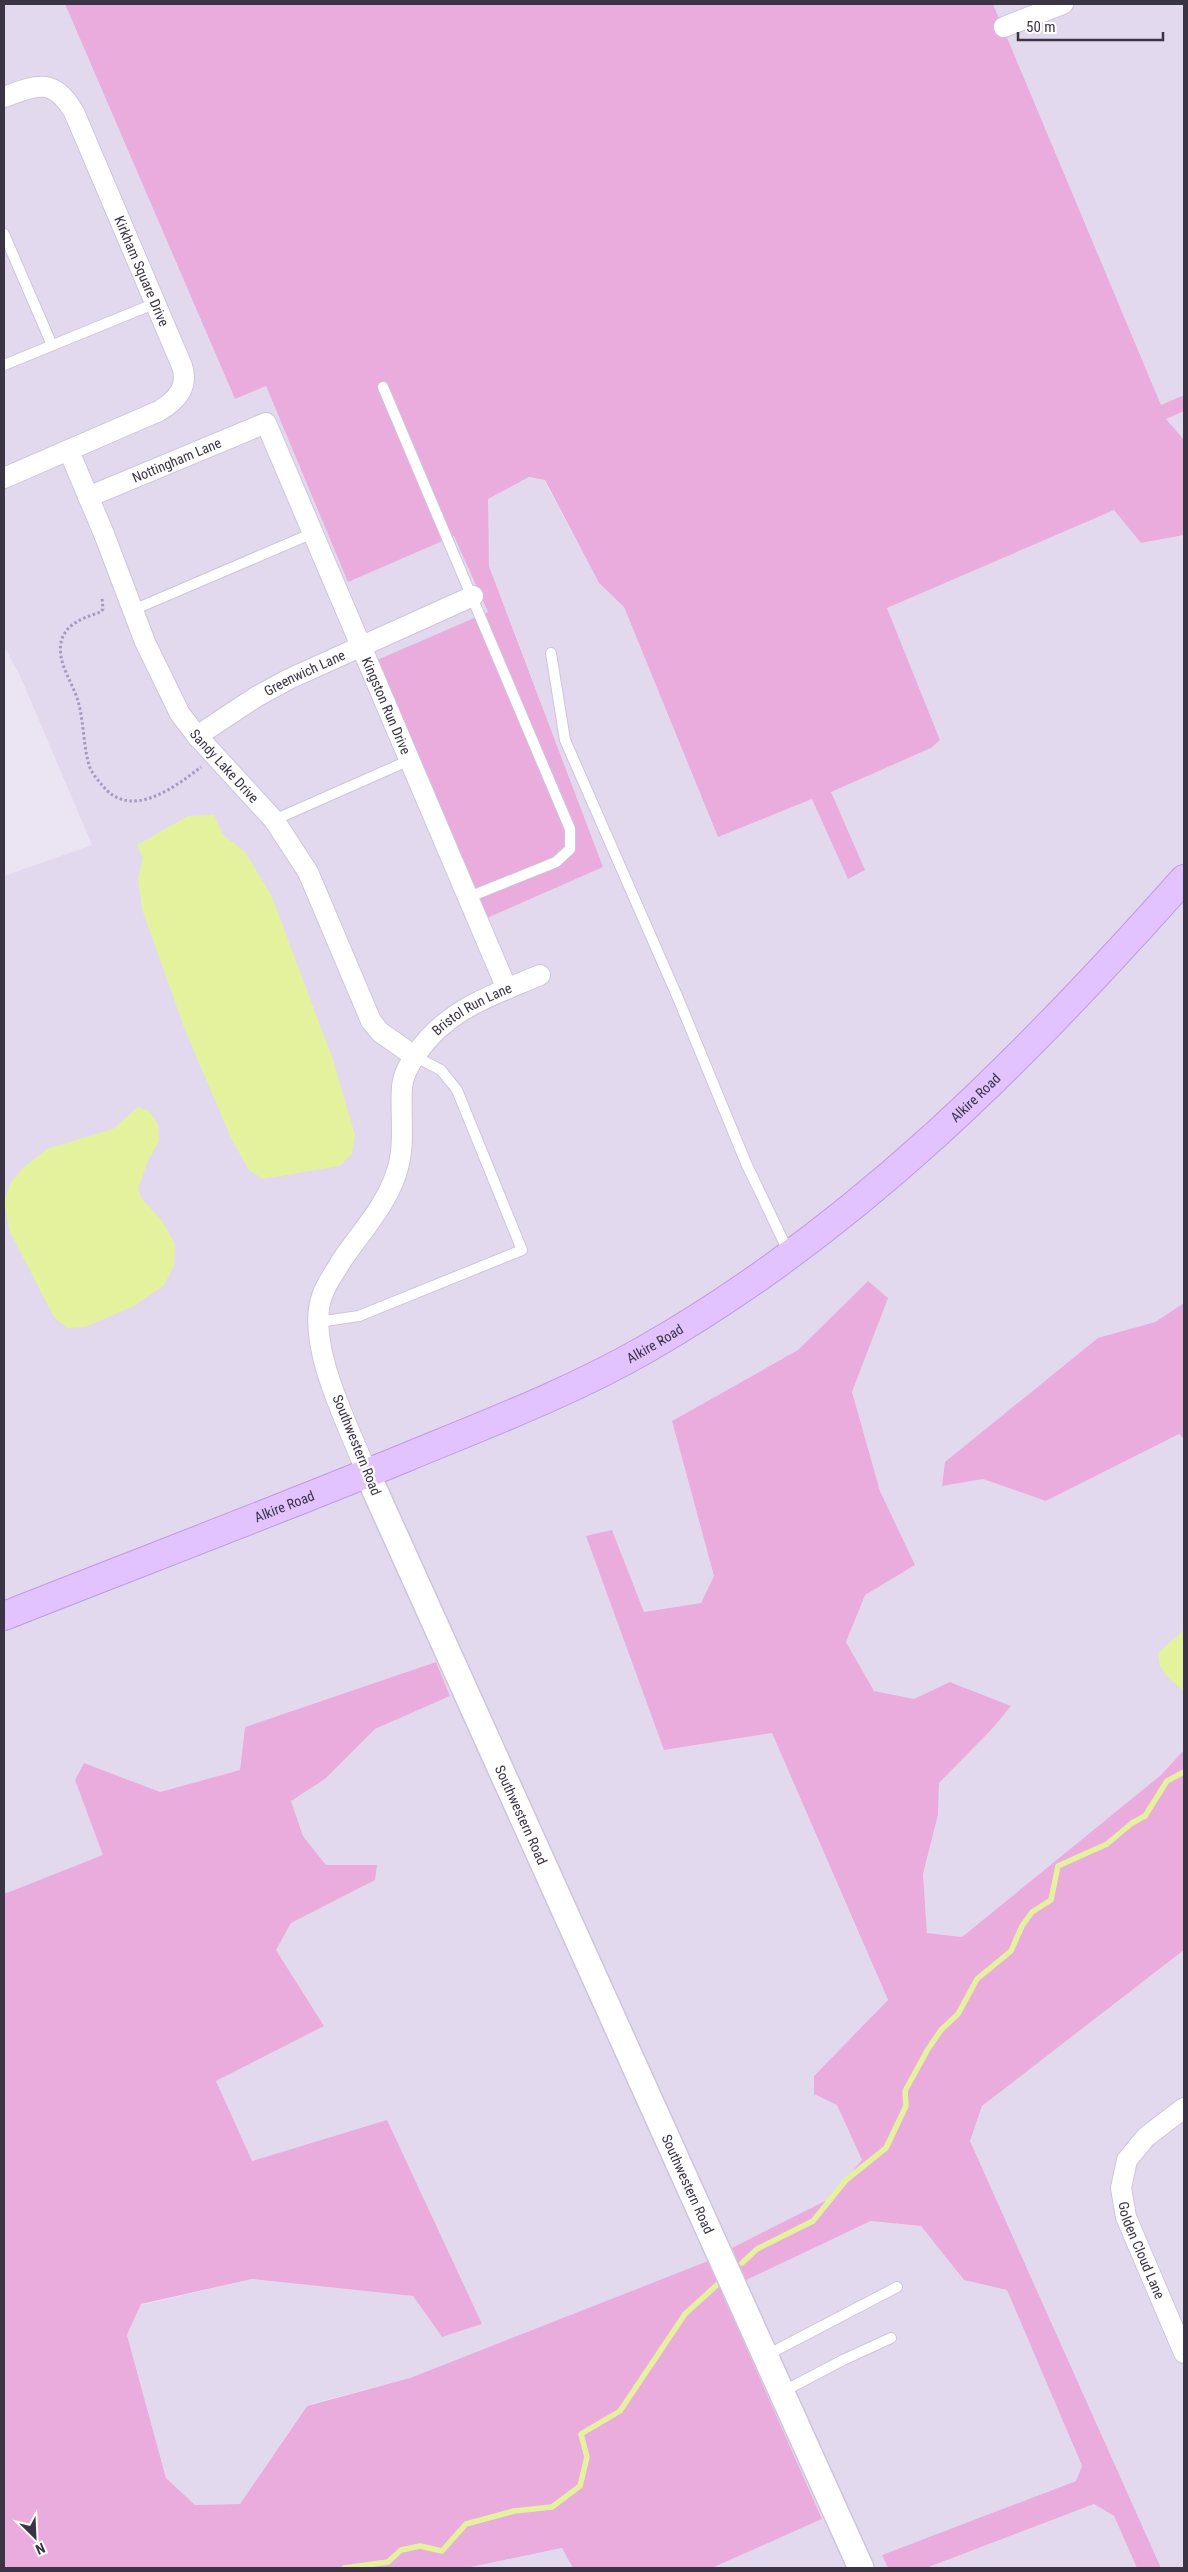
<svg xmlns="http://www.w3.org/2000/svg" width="1188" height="2572" viewBox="0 0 1188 2572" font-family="'Roboto Condensed',sans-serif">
<rect width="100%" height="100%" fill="#ebe5f3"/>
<!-- residential -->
<g fill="#e3d9ee">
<polygon points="4,4 65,4 235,399 266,386 348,581 454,535 488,612 378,660 603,867 489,565 487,499 529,477 544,480 599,583 624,607 718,837 812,799 865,870 830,792 931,748 940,740 887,608 1114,509 1141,543 1184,535 1184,1303 1155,1322 1098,1339 942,1486 983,1479 1046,1501 1179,1434 1184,1439 1184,1750 1161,1775 962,1937 927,1933 923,1874 938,1815 939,1783 992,1729 1010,1706 951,1682 914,1699 874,1691 846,1642 864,1595 915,1565 880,1491 852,1392 887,1298 868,1281 798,1350 672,1421 714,1576 701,1603 644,1612 612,1530 664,1750 772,1733 888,2001 814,2076 814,2094 837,2105 862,2160 827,2200 708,2261 410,2378 307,2405 240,2504 195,2505 166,2478 127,2335 141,2305 252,2279 413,2296 442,2337 482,2324 251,2161 216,2081 324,2026 276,1950 291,1923 375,1879 377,1865 326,1865 303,1836 291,1801 325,1779 375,1729 450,1696 436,1662 245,1727 240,1770 160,1792 84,1763 75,1780 104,1855 4,1894 4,876 92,845 21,678 4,646"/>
<polygon points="993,4 1184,4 1184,395 1161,405"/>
<polygon points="1184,411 1184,440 1166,419"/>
<polygon points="1184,1950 1184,2568 1161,2568 970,2141 982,2106"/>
<polygon points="872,2221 921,2226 964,2280 1007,2289 1082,2467 1076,2481 882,2555 888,2568 712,2568 822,2519 721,2291"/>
<polygon points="1094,2504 1114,2516 1137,2568 926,2568"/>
<polygon points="563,2548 573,2568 466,2568"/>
</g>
<!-- green -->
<g fill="#e9acdc">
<polygon points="65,4 993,4 1161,405 1184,395 1184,411 1166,419 1184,440 1184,535 1141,543 1114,510 887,608 940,740 931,748 831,792 865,870 848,879 812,799 718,837 624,607 599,583 545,480 529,477 488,499 489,566 603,867 487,918 377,660 488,612 454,536 348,582 266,386 235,399"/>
<polygon points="868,1281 888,1298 852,1392 880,1491 915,1565 865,1595 846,1642 874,1691 914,1699 950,1682 1011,1706 992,1729 939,1783 938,1815 923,1874 927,1933 962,1937 1161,1775 1184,1750 1184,1950 982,2106 970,2141 1161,2568 1137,2568 1114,2516 1094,2504 926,2568 888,2568 882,2555 1076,2481 1082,2466 1007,2290 964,2280 921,2226 871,2221 744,2281 732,2248 827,2200 862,2160 837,2105 814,2094 814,2076 888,2000 772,1733 664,1750 586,1536 612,1530 644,1612 701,1603 714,1576 672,1421 798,1350"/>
<polygon points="1184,1303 1184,1439 1179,1434 1046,1501 983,1479 942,1486 945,1462 1098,1338 1155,1322"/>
<polygon points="436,1662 450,1696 375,1729 325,1779 291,1801 303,1836 326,1865 377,1865 375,1880 291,1923 276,1950 324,2026 216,2081 252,2161 387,2120 482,2324 442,2337 413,2296 252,2279 141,2304 127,2335 166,2478 195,2505 240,2504 307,2406 410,2378 708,2261 822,2519 712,2568 573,2568 562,2548 466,2568 4,2568 4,1894 103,1855 75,1780 84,1763 160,1792 240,1770 245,1727"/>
</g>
<!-- water -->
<g fill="#e4f29e">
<polygon points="214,815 223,835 245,852 272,897 333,1060 355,1135 352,1154 339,1166 263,1179 249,1170 232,1140 185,1030 142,909 138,878 143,858 137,845 188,816"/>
<polygon points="138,1107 149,1111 158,1125 159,1141 148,1161 138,1188 141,1198 162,1221 175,1244 174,1265 164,1285 134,1306 85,1327 67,1328 54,1317 10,1232 4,1202 11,1182 23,1168 47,1149 113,1129"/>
<path d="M1184 1630V1691C1171 1680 1156 1670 1159 1652Z"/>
</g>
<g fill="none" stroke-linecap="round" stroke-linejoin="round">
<!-- stream -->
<g stroke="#e4f29e" stroke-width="5.5">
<polyline points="742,2263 757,2249 813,2221 846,2180 886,2148 906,2106 905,2091 928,2049 941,2030 958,2014 977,1979 1011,1951 1022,1926 1032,1912 1051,1900 1058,1866 1107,1844 1132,1823 1145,1816 1167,1781 1184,1772"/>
<polyline points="344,2568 388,2562 401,2550 420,2546 442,2551 466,2524 514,2511 552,2507 580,2486 587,2457 581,2434 620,2411 685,2314 718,2284"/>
</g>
<defs>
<g id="service">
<polyline points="4,234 52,345"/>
<polyline points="4,365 156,303"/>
<polyline points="383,387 570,829 570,849 556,862 469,897"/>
<polyline points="133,610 313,533"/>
<polyline points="551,653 565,740 678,998 746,1163 789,1253"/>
<polyline points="274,820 410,760"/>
<polyline points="318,1322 359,1316 522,1250 457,1090 441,1070 414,1056"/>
<polyline points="765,2356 897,2287"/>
<polyline points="782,2392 843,2360 891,2338"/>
</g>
<g id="minor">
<polyline points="1004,27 1063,4"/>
<path id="s1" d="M4 97C39 84 53 78 74 112L182 366C189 387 177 400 159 411L4 478"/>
<path id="s2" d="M69 451 104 534 145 642 180 714 197 736 274 820 308 872 371 1021 380 1032 414 1056"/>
<path id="s3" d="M88 497 266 423 507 989"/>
<path id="s4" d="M197 736 256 697 289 679 473 596"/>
<path id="s5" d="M367 1473C349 1427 305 1344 322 1296 326 1284 335 1272 342 1260 361 1232 385 1207 396 1174 406 1146 400 1116 402 1087 403 1074 410 1063 417 1053 447 1009 493 995 540 975"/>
<path id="s6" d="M1184 2108 1146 2137 1127 2160 1121 2188 1126 2217 1184 2353"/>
</g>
<g id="tertiary">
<path id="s7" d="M367 1473 861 2568"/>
</g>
<g id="secondary">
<path id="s8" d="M4 1616C138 1563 273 1512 407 1457 487 1424 571 1392 646 1349 856 1229 1025 1058 1184 879"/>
</g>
</defs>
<!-- service casing -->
<use href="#service" stroke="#cec4dd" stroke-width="12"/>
<!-- minor casing -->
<use href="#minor" stroke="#cec4dd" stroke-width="22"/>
<!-- tertiary casing -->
<use href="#tertiary" stroke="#cec4dd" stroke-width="28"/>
<!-- secondary casing -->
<use href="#secondary" stroke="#be9be1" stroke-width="30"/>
<!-- path -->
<path stroke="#a898c1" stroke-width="3" stroke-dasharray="2.5 2.5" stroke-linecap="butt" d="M102 599 103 609 101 612C85 617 64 624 61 643 57 663 73 683 78 701 84 722 83 744 89 765 91 772 97 779 102 785 130 821 174 788 201 767"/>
<!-- service -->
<use href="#service" stroke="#fff" stroke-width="10"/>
<!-- minor -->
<use href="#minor" stroke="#fff" stroke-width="20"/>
<!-- tertiary -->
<use href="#tertiary" stroke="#fff" stroke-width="25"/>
<!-- secondary -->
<use href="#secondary" stroke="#e2c2ff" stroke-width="28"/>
</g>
<g text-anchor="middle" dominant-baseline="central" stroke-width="4.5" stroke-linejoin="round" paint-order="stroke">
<!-- street labels -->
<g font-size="14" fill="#3a3445" stroke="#fff">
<text stroke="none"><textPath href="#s1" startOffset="255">Kirkham Square Drive</textPath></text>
<text stroke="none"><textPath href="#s3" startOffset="96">Nottingham Lane</textPath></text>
<text stroke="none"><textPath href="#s4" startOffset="125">Greenwich Lane</textPath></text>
<text stroke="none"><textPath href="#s3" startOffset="500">Kingston Run Drive</textPath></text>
<text stroke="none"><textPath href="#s2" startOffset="354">Sandy Lake Drive</textPath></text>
<text stroke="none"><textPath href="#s5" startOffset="526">Bristol Run Lane</textPath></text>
<text stroke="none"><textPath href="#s8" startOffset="1111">Alkire Road</textPath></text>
<text stroke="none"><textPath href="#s8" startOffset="706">Alkire Road</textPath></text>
<text transform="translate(357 1445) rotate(68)">Southwestern Road</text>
<text stroke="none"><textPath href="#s8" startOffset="301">Alkire Road</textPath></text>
<text stroke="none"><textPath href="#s7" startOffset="375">Southwestern Road</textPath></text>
<text stroke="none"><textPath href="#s7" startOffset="780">Southwestern Road</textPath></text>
<text stroke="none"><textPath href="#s6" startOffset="172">Golden Cloud Lane</textPath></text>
</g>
</g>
<!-- border -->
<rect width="1188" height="2572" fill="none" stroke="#3a3445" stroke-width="10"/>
<!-- north arrow -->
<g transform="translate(35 2537) rotate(156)" stroke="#ffffff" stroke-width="4" paint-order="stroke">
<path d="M0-4L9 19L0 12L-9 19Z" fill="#3a3445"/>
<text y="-8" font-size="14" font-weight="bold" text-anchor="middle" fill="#3a3445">N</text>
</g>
<!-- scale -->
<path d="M1018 32v8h145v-8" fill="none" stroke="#3a3445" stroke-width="2.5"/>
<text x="1026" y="32" font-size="15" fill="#3a3445" stroke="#ffffff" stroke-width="4" paint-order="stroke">50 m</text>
</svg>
